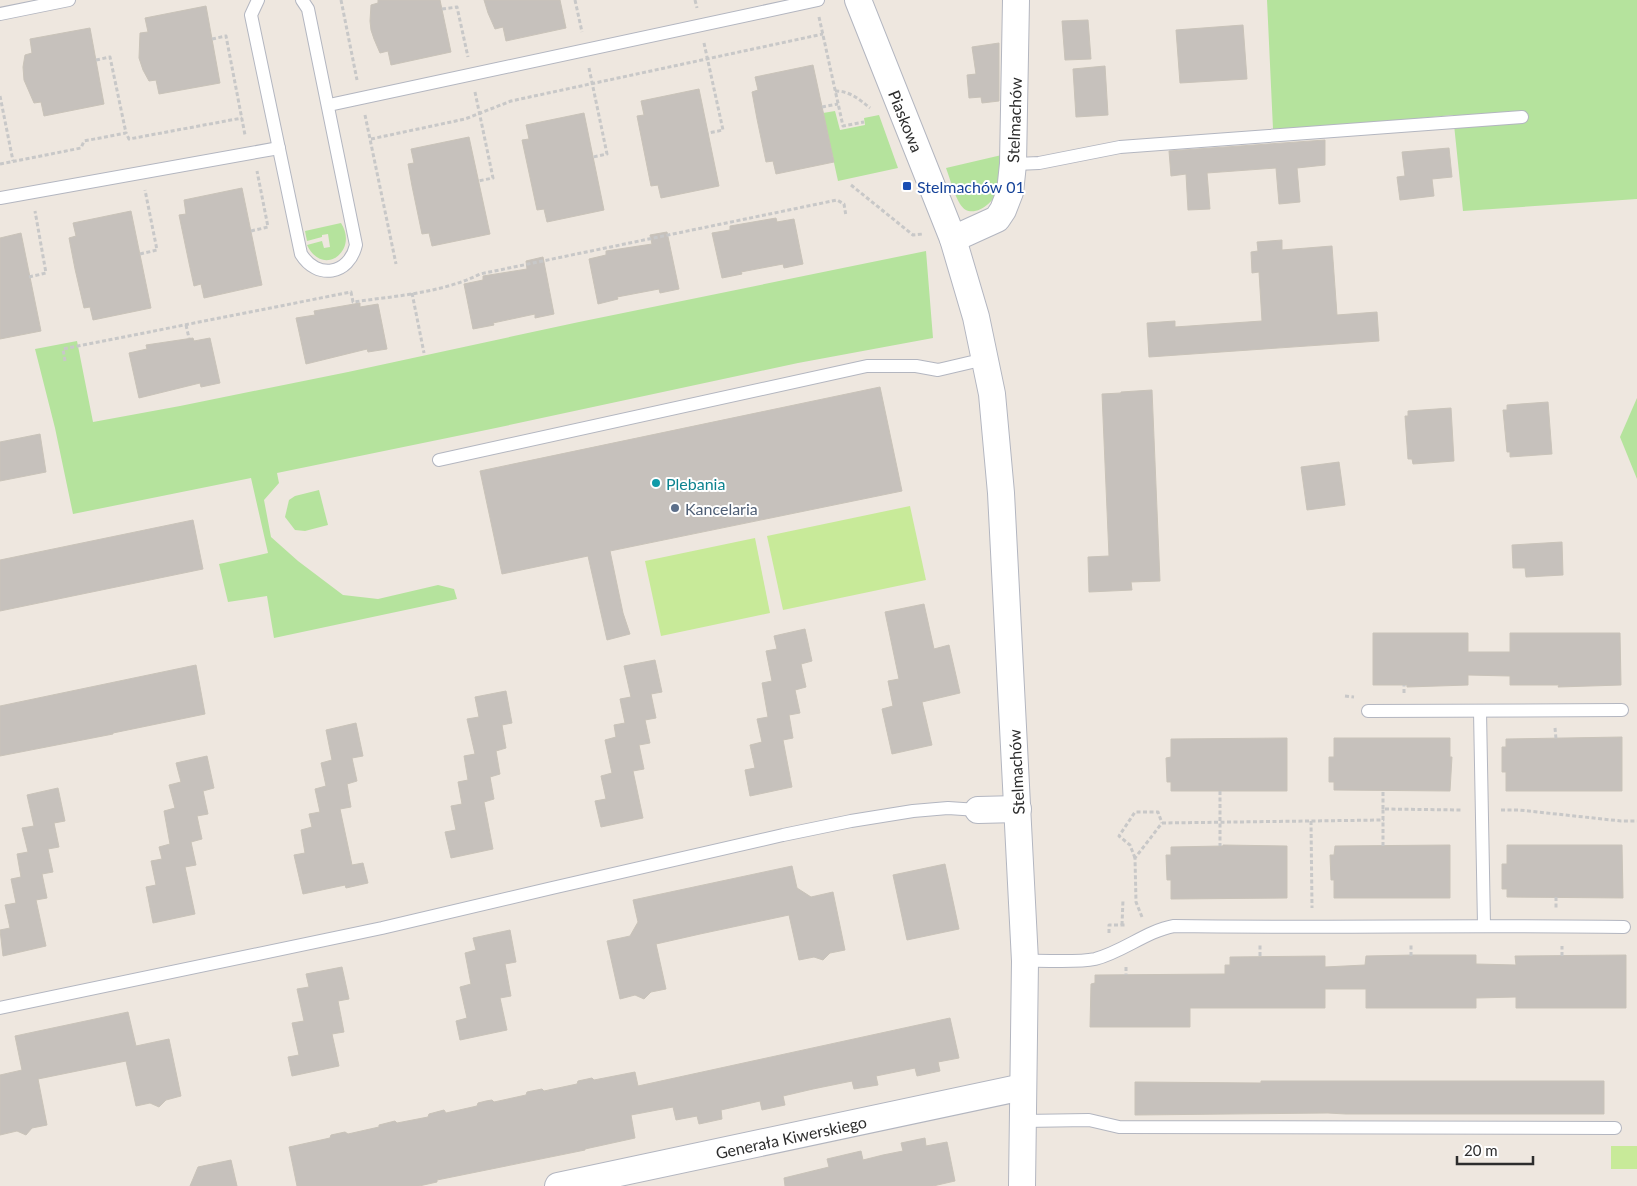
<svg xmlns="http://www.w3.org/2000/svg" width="1637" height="1186" viewBox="0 0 1637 1186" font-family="Lato,sans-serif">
<rect width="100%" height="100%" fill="#eee7df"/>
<!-- green -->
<g fill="#b5e39d">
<polygon points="1267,0 1637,0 1637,199 1463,211 1453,115 1349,125 1273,129"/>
<polygon points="835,111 840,130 865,125 864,118 879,115 898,168 838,181 823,113"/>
<path d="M1006 154C1004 166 1003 179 999 189 994 203 971 222 960 204 954 194 950 179 946 168Z"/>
<path d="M341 223C359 251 323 278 307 245L322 241 324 248 330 247 328 234 322 235V237L307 241 305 231Z"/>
<polygon points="926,251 933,338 798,363 491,429 277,473 279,483 264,500 271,537 298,561 343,595 378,599 438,585 454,589 457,599 274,638 267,596 228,602 219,564 268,553 251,478 73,514 55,428 35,349 77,341 93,422 180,406 348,372 579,322"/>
<polygon points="1637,398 1637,479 1620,437"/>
<polygon points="319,490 328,525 305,531 295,530 285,517 289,500 295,496"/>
</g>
<!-- pitch -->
<g fill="#c8ea99">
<polygon points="910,506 926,580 783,610 767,536"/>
<polygon points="755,538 770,613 661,636 645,561"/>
<rect x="1611" y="1146" width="26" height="23"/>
</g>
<!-- building -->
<g fill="#c6c1bc" stroke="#c9c3b9">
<polygon points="378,0 440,0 451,52 391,65 388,51 380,53 374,39 371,30 370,21 371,5 378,3"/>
<polygon points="484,0 560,0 566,28 506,41 503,27 495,29 488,13"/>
<polygon points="206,6 220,83 159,94 156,80 149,81 143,70 139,58 140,33 148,32 145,18"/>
<polygon points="1088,20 1091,59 1065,60 1062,21"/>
<polygon points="1243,25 1247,79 1180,83 1176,30"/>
<polygon points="90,28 104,104 44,116 41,102 34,103 24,80 23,67 25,55 32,53 30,39"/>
<polygon points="999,43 999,101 982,103 981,97 969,98 967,75 976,74 972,47"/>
<polygon points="813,65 834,162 776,174 773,161 766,162 757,119 752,92 758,90 755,77"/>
<polygon points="1105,66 1108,115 1076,117 1073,69"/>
<polygon points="699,89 719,186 661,198 658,185 651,186 637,116 644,115 641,101"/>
<polygon points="584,113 604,210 547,222 544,209 537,210 522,140 529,139 526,125"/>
<polygon points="469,137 490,234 432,246 429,233 422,234 412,186 408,164 414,163 411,149"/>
<polygon points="1325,140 1325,165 1297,168 1300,202 1279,204 1276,168 1207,173 1210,209 1188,210 1186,174 1171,176 1169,151"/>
<polygon points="1449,148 1452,177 1432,179 1434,196 1400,200 1397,177 1405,176 1402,152"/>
<polygon points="242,188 262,285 204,298 201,284 194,286 189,263 179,215 186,214 184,200"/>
<polygon points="131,211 151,308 93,320 90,307 84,308 75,269 69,238 76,236 73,223"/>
<polygon points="776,218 777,222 794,219 803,264 784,268 783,264 741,272 742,274 722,278 712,233 730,230 730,226"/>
<polygon points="667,232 679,289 660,293 659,289 617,297 618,299 598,304 589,259 606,255 606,251 652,244 650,235"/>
<polygon points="21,233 41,331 0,339 0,238"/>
<polygon points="1282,240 1282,250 1332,246 1337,315 1377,312 1379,341 1149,357 1147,323 1175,321 1175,327 1262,321 1259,272 1252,273 1251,252 1258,251 1257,242"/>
<polygon points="543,257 554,314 535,318 535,314 493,323 494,325 473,329 464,284 483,280 483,276 527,269 526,261"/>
<polygon points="360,303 360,307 378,304 387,349 368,352 367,349 306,364 296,318 315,315 314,311"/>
<polygon points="193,338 194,341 210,338 220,383 201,387 200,383 139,398 129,353 147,349 146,345"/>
<polygon points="880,387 902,491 610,551 623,613 630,634 607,640 588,556 502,574 480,471"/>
<polygon points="1152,390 1160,581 1131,582 1132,590 1089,592 1088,557 1109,556 1102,394 1121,393 1121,392"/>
<polygon points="1548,402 1552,454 1510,457 1510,452 1507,452 1503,410 1507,410 1507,405"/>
<polygon points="1451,408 1454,461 1413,464 1412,459 1408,459 1405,416 1408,416 1408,411"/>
<polygon points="40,434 46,472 0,481 0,442"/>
<polygon points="1339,462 1345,505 1307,510 1301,467"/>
<polygon points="193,520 203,569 0,611 0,560"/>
<polygon points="1562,542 1563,575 1526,577 1525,568 1513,568 1512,545"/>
<polygon points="924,604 934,649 949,645 960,693 922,702 932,745 892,754 882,709 893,706 888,681 899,679 885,612"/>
<polygon points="805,629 812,661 801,664 806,687 795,690 800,713 789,715 793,738 783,740 792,787 750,796 745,770 755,768 750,745 762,742 757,719 768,717 762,683 772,681 766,651 777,649 774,636"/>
<polygon points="1373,633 1468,633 1468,652 1510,652 1510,633 1620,633 1621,685 1558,687 1559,685 1510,685 1510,676 1468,675 1468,685 1407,687 1407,685 1373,685"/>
<polygon points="655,660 662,692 651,694 656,718 645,720 650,743 639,745 644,769 633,771 643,818 601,827 595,801 606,799 601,776 612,773 605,740 616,737 614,725 625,723 620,699 631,697 624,666"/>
<polygon points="196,665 205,714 113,733 113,734 0,756 0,706"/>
<polygon points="506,691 512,723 502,725 506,748 496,751 500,774 490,777 494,799 484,802 493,849 451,858 445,832 456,830 451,806 462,804 458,782 468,780 464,756 475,754 467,719 479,717 475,697"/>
<polygon points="356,723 363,756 352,758 357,781 347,784 351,807 340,809 352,865 363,863 368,883 346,888 345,885 303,894 294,855 305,853 301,830 312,827 309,814 320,812 315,789 326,786 321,763 332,760 326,730"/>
<polygon points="1622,737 1622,791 1506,791 1506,772 1502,772 1502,747 1506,747 1506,739"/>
<polygon points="1287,738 1287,791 1171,791 1171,782 1167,782 1166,758 1171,757 1171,739"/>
<polygon points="1334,738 1450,738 1450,757 1452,757 1450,791 1334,790 1334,782 1329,782 1329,757 1334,757"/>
<polygon points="207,756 214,788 203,791 208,814 197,816 202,839 191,842 196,865 185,867 195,914 153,923 146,887 156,885 151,861 162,859 159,847 170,844 164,811 175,808 169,785 181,782 176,763"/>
<polygon points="58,788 65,821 54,823 59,847 48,849 53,872 42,874 47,898 36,900 46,946 3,956 0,930 10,928 5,905 16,903 11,879 21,877 17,854 28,852 22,828 34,826 27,795"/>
<polygon points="1223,845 1287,846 1287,898 1171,899 1171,880 1167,880 1166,855 1171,855 1171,847 1223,846"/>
<polygon points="1450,845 1450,898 1334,898 1334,880 1331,880 1330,855 1334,855 1335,846"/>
<polygon points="1507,845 1622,845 1623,898 1507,897 1507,889 1502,889 1502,864 1507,864"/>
<polygon points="945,864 959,929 907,940 893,875"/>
<polygon points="792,866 797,888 811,897 833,892 845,950 830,953 823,960 814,957 799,960 789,915 700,934 656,944 666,989 651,992 644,999 635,995 620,999 607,941 630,936 638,922 633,900"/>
<polygon points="510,930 516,962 505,964 511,996 500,998 507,1030 460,1040 456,1021 467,1018 460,987 471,984 465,953 476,950 473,938"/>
<polygon points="1414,955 1476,955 1476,964 1516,965 1515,956 1626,955 1626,1008 1516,1008 1516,997 1476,998 1476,1008 1366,1008 1366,989 1325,989 1325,1008 1190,1008 1190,1027 1090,1027 1091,984 1095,983 1095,975 1225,974 1225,965 1230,965 1230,957 1325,956 1325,967 1365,965 1366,956"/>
<polygon points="342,967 349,999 338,1001 344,1032 332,1034 339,1066 292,1076 288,1057 299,1055 292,1023 304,1021 297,989 309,987 306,974"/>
<polygon points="128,1012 136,1046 169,1039 181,1096 166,1100 159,1107 150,1103 136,1106 126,1061 38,1079 47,1125 32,1128 26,1135 17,1131 0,1135 0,1075 22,1070 15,1036"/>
<polygon points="950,1018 959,1058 938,1062 940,1071 917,1076 915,1068 876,1076 878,1085 854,1089 852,1081 813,1089 783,1096 785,1105 762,1110 760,1101 721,1110 722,1119 699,1124 697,1116 676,1120 673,1107 631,1115 635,1138 585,1149 585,1150 437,1180 437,1182 419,1186 297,1186 289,1147 330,1138 331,1135 345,1132 348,1134 379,1127 379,1125 395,1121 397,1123 428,1117 429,1114 444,1110 446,1113 477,1106 478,1103 486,1101 492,1100 494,1102 526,1095 527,1092 542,1089 544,1091 577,1084 578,1081 592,1078 594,1080 635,1072 638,1086"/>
<polygon points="1261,1081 1604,1081 1604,1114 1346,1114 1328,1113 1135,1115 1135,1082 1261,1083"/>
<polygon points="925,1138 926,1146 947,1142 955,1181 933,1186 785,1186 784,1178 829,1167 827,1159 861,1151 863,1160 883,1155 903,1151 901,1143"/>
<polygon points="231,1160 237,1186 190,1186 198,1167"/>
</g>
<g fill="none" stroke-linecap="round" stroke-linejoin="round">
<defs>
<g id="service">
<path d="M258 0 251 15 301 254C317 280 349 275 356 245L308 9 302 0"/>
<polyline points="0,14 69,0"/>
<polyline points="329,105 818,0"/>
<polyline points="1013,164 1039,163 1120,147 1522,117"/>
<polyline points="0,198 279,148"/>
<polyline points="439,460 867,366 916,366 938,370 985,359"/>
<polyline points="1368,711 1622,710"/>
<polyline points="1480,711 1484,925"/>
<path d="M1025 961C1046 960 1076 963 1095 959 1123 952 1146 931 1174 926 1324 928 1474 925 1624 927"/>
<polyline points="0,1008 382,928 552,888 783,835 851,821 913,811 948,808 978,810"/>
<polyline points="1023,1121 1089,1120 1119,1127 1615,1128"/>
</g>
<g id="minor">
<polyline points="858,0 953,239 976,317 992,394 1001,493 1025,961 1022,1186"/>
<polyline points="953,239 997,219 1003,210 1010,192 1013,164 1016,0"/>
<polyline points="978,810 1018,809"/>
<polyline points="558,1186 1023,1087"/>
</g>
</defs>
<!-- service casing -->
<use href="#service" stroke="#b3b6c0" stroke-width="14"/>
<!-- minor casing -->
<use href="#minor" stroke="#b3b6c0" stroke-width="28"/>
<!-- path -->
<g stroke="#c8c8c8" stroke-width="3" stroke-dasharray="4 2.5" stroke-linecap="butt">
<polyline points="341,0 357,80"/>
<polyline points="575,0 582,32"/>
<polyline points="695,0 697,8"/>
<polyline points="442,9 457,7 468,57"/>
<polyline points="819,17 843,126 864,122"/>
<polyline points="212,39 226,36 245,135"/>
<polyline points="704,43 723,130 708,133"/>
<polyline points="96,60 110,57 126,133"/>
<polyline points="589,68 607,154 593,157"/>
<path d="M835 91C850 91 859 99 870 108"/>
<polyline points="475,92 493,178 478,181"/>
<polyline points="0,96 13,161"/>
<polyline points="822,107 838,104"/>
<polyline points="365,115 396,264"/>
<polyline points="371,139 465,119 511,101 823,34"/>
<polyline points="0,164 81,148 84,141 126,133 129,139 242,118"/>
<polyline points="851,185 913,235 923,234"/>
<polyline points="251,231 268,227 257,171"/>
<polyline points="140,254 157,250 145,190"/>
<polyline points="29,277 46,273 35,211"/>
<polyline points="412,293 424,353"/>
<polyline points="186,325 189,338"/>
<path d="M65 361 63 349 351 292 353 302C395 296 442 293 480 274L837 200 844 204 846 216"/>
<polyline points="1404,693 1404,685"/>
<polyline points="1345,696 1354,697"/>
<polyline points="1555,728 1556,739"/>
<polyline points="1220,791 1220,846"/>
<polyline points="1383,809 1383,790"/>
<polyline points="1501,810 1519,810 1621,821 1637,821"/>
<polyline points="1311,821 1312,908"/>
<polyline points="1162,823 1383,820 1383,809 1463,810"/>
<polyline points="1383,846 1383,820"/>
<polyline points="1135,858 1130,845 1119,836 1135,812 1158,812 1162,823"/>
<polyline points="1556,897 1556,908"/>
<polyline points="1142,917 1136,902 1135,858 1162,823"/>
<polyline points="1122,925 1123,900"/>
<polyline points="1109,933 1109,925 1125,925"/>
<polyline points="1260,956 1260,945"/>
<polyline points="1411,956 1411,944"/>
<polyline points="1562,956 1562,946"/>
<polyline points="1126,967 1126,975"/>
</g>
<!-- service -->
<use href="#service" stroke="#fff" stroke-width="12"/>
<!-- minor -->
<use href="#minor" stroke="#fff" stroke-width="26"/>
</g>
<!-- markers -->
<rect fill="#1a4fb4" stroke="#fff" stroke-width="2" x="902" y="181" width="10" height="10" rx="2.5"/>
<circle fill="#0f9aa8" stroke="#fff" stroke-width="2" cx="656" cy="483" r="5"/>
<circle fill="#5c6f8a" stroke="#fff" stroke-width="2" cx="675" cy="508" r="5"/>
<g text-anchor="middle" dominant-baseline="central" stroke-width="4" stroke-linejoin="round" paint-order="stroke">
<!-- street labels -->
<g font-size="16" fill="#2d2d2d" stroke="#fff">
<text transform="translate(1014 120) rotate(-88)">Stelmachów</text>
<text transform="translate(906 121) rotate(68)">Piaskowa</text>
<text transform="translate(1016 772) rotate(-93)">Stelmachów</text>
<text transform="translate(791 1137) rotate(-12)">Generała Kiwerskiego</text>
</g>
<!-- transit labels -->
<g font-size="16" fill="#164399" stroke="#fff" text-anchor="start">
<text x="917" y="186">Stelmachów 01</text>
</g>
<!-- culture labels -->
<g font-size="16" fill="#0d838f" stroke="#fff" text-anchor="start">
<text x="666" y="483">Plebania</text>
</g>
<!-- service labels -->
<g font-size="16" fill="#4e5e75" stroke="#fff" text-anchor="start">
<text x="685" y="508">Kancelaria</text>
</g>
</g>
<!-- scale -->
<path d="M1457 1156v8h76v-8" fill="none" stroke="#2d2d2d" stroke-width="2.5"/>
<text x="1464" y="1156" font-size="15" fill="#2d2d2d" stroke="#ffffff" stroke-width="4" paint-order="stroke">20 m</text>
</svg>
